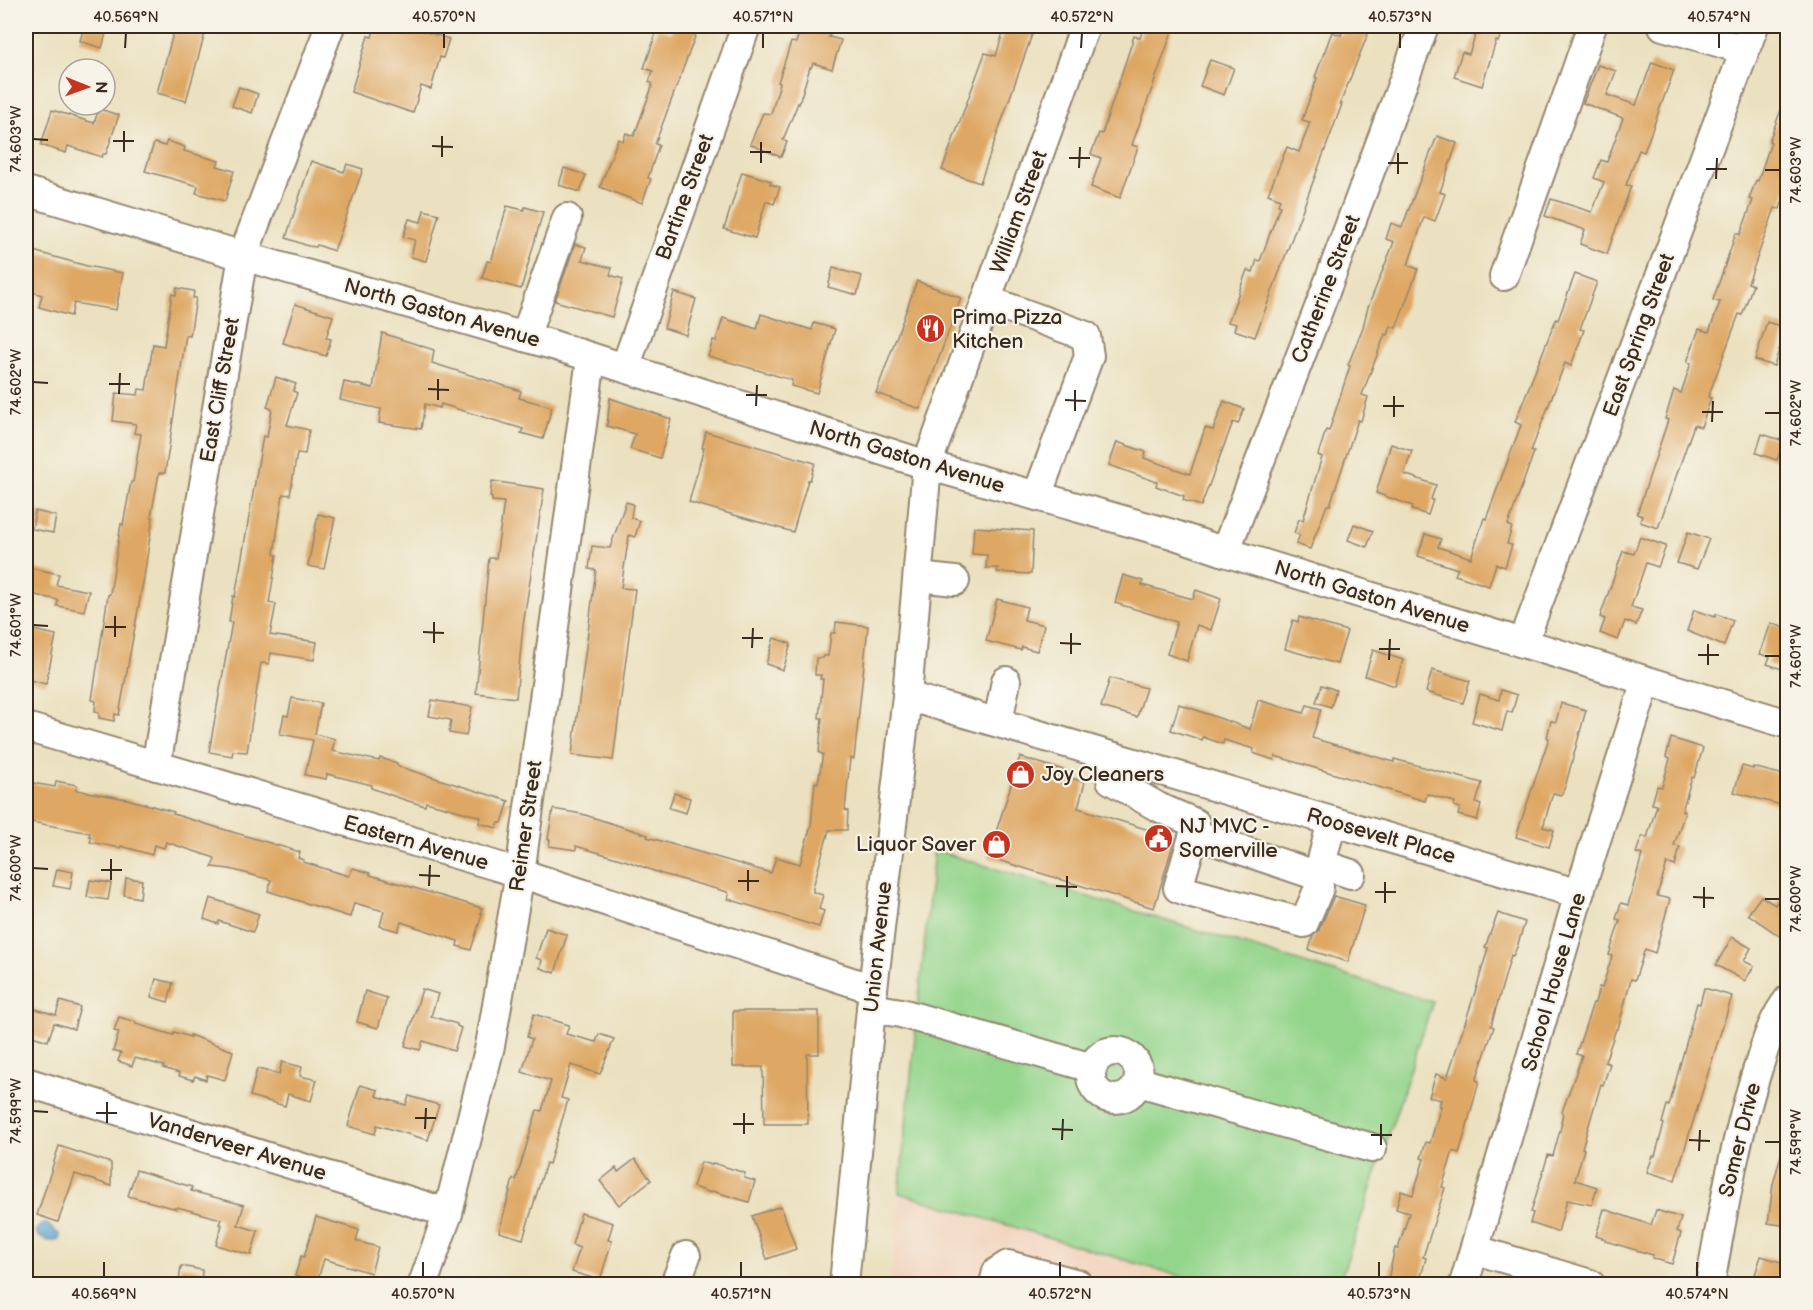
<svg xmlns="http://www.w3.org/2000/svg" width="1813" height="1310" viewBox="0 0 1813 1310" font-family="'Balsamiq Sans',sans-serif">
<rect width="100%" height="100%" fill="#f7f3e8"/>
<filter id="ink" filterUnits="userSpaceOnUse"><feTurbulence type="fractalNoise" baseFrequency=".0167" numOctaves="2"/><feDisplacementMap in="SourceGraphic" scale="12" xChannelSelector="R" yChannelSelector="G"/><feConvolveMatrix kernelMatrix="1 2 1 2 8 2 1 2 1" color-interpolation-filters="sRGB"/></filter>
<filter id="wash" filterUnits="userSpaceOnUse"><feTurbulence type="fractalNoise" baseFrequency=".008" numOctaves="4" result="noise"/><feDisplacementMap in="SourceGraphic" scale="24" xChannelSelector="R" yChannelSelector="G"/><feGaussianBlur stdDeviation="1.35" result="paint"/><feColorMatrix in="noise" values="0 0 0 0 0 0 0 0 0 0 0 0 0 0 0 0 0 1.4 0 .05"/><feComposite in="paint" operator="in"/></filter>
<g filter="url(#wash)">
<rect width="100%" height="100%" fill="#ebe1c0"/>
<!-- built -->
<polygon fill="#f2d4be" points="899,1193 1206,1284 890,1284"/>
<!-- green -->
<polygon fill="#94d58c" stroke="#688055" stroke-width="1.5" points="934,850 1433,1002 1339,1284 1206,1284 899,1193"/>
<!-- water -->
<path fill="#59a3d1" stroke="#4a6678" stroke-width="1.5" d="M44 1224H47L60 1235 59 1240C51 1243 38 1239 36 1231L39 1226Z"/>
<g id="blocks">
<!-- building -->
<g fill="#dea763">
<polygon points="84,26 108,26 102,48 80,41"/>
<polygon points="175,26 207,26 186,101 157,93"/>
<polygon points="375,26 408,26 449,39 443,58 440,57 431,89 421,86 413,113 351,92 368,36 372,37"/>
<polygon points="674,26 699,26 655,144 659,145 648,178 651,179 642,203 600,187 618,139 623,141 626,133 634,136 652,87 652,83 649,82 653,71 644,68 658,28 671,33"/>
<polygon points="801,26 833,26 829,37 841,40 832,69 813,63 811,68 810,67 799,104 798,103 783,140 787,142 781,157 750,144 763,113 771,114 780,83 778,82 791,42 796,43"/>
<polygon points="1005,26 1035,26 980,183 942,170 985,53 996,56"/>
<polygon points="1144,26 1174,26 1132,145 1138,147 1120,198 1091,187 1101,158 1091,154 1099,133 1102,134 1134,36 1140,38"/>
<polygon points="1345,26 1371,26 1340,104 1342,104 1332,131 1255,337 1234,330 1236,324 1228,322 1247,270 1253,272 1257,260 1260,261 1280,206 1278,205 1280,199 1268,194 1287,147 1299,152 1310,122 1302,120 1317,78 1315,77 1332,32 1341,35"/>
<polygon points="1458,26 1504,26 1498,42 1496,41 1482,86 1454,77 1462,52 1469,54 1476,34 1457,27"/>
<polygon points="1210,60 1234,68 1224,95 1200,86"/>
<polygon points="1652,62 1674,70 1644,152 1639,150 1626,185 1631,186 1607,254 1580,244 1585,230 1545,216 1551,199 1592,212 1604,182 1594,178 1601,160 1607,162 1623,118 1583,103 1598,65 1616,71 1607,95 1636,105"/>
<polygon points="239,87 258,94 252,113 232,106"/>
<polygon points="1786,97 1788,97 1788,186 1780,209 1775,208 1748,283 1753,285 1742,315 1739,314 1708,397 1711,398 1701,427 1694,425 1658,528 1640,522 1642,516 1637,514 1668,420 1665,419 1674,390 1681,393 1691,363 1687,362 1699,329 1709,332 1720,302 1713,300 1736,233 1740,235 1753,200 1749,199 1756,180 1758,181 1771,142 1769,141"/>
<polygon points="99,109 119,115 106,154 103,154 102,157 68,146 66,153 41,145 52,110 94,123"/>
<polygon points="1437,136 1457,143 1440,192 1445,194 1435,221 1424,217 1408,265 1418,269 1396,328 1391,326 1388,335 1385,334 1362,395 1368,397 1361,421 1358,420 1330,505 1327,505 1310,549 1296,544 1300,535 1294,533 1299,519 1303,520 1322,457 1318,455 1326,430 1329,431 1350,366 1348,365 1363,327 1368,307 1394,242 1386,239 1391,223 1402,227"/>
<polygon points="167,141 185,147 184,151 219,161 217,166 234,171 225,201 196,193 198,186 145,171 154,143 165,146"/>
<polygon points="311,161 344,172 347,164 363,169 334,251 317,245 316,247 308,246 286,238"/>
<polygon points="564,168 586,175 580,192 559,185"/>
<polygon points="742,172 771,181 770,184 780,187 774,204 766,201 755,238 724,229"/>
<polygon points="507,206 524,210 525,207 543,212 521,289 482,278 487,261 491,262"/>
<polygon points="424,210 439,214 426,261 411,257 415,240 403,237 409,219 421,222"/>
<polygon points="575,244 586,247 582,260 612,268 610,275 623,279 612,317 555,301"/>
<polygon points="26,249 87,266 123,273 116,310 74,303 71,316 39,307 42,295 26,290"/>
<polygon points="833,268 862,276 857,295 828,287"/>
<polygon points="1575,274 1597,282 1580,329 1584,330 1571,366 1565,363 1531,451 1534,452 1508,525 1512,527 1507,544 1512,545 1505,567 1496,564 1489,586 1455,575 1458,569 1418,556 1425,534 1441,539 1438,547 1471,558 1484,518 1486,519 1521,425 1515,422 1556,319 1558,320"/>
<polygon points="917,281 961,298 920,409 876,393"/>
<polygon points="177,288 194,291 193,298 196,298 190,336 186,335 165,473 159,473 151,517 153,517 144,577 119,715 115,714 114,721 99,718 99,712 95,711 96,701 92,700 105,615 108,595 110,594 121,524 123,525 131,482 133,482 141,434 134,433 136,424 113,421 116,393 138,395 139,389 146,390 153,344 164,346 172,294 176,295"/>
<polygon points="674,292 696,299 686,335 664,328"/>
<polygon points="295,304 333,316 326,338 331,339 326,356 283,343"/>
<polygon points="761,314 812,330 814,323 835,329 817,393 791,386 792,380 708,356 713,340 716,341 723,318 757,329"/>
<polygon points="1767,322 1786,328 1774,366 1755,360"/>
<polygon points="382,333 434,350 432,363 521,391 519,398 552,407 543,439 521,433 523,429 441,404 440,408 425,404 421,429 379,423 381,409 340,400 344,382 373,388"/>
<polygon points="276,377 296,384 293,391 297,393 287,425 309,430 305,454 297,453 290,495 283,494 274,554 277,555 269,603 276,604 270,635 317,642 314,660 271,653 269,664 261,663 247,752 233,751 232,756 209,752 232,622 229,622 233,596 235,597 263,436 267,437 272,409 267,407"/>
<polygon points="610,398 671,419 660,458 630,449 635,434 607,426"/>
<polygon points="1224,401 1244,409 1238,424 1233,422 1201,506 1183,500 1184,496 1156,486 1157,482 1109,465 1117,442 1146,452 1144,458 1190,474 1205,428 1213,430"/>
<polygon points="706,432 815,463 810,480 808,480 793,532 689,502 704,448 702,448"/>
<polygon points="1762,434 1784,441 1777,460 1756,453"/>
<polygon points="1391,444 1412,451 1404,474 1436,485 1431,499 1433,500 1428,515 1412,510 1413,506 1376,493"/>
<polygon points="492,481 544,489 523,626 516,698 476,693 489,558 496,558 504,502 492,501 492,498 490,497"/>
<polygon points="626,502 633,504 631,518 640,521 635,537 629,535 621,588 635,589 613,760 572,755 596,570 589,569 592,546 610,548"/>
<polygon points="35,511 56,516 53,533 32,529"/>
<polygon points="318,514 335,518 324,569 308,566"/>
<polygon points="1354,524 1373,531 1367,547 1348,540"/>
<polygon points="974,527 1033,531 1031,574 997,572 998,568 986,568 987,555 972,554"/>
<polygon points="1688,532 1709,539 1697,569 1677,563"/>
<polygon points="1640,537 1666,546 1658,567 1646,563 1631,607 1642,610 1636,625 1625,621 1618,640 1600,633 1605,619 1600,617 1623,551 1634,554"/>
<polygon points="31,568 59,574 56,585 89,591 84,611 57,606 58,600 26,593"/>
<polygon points="1123,575 1143,581 1142,585 1193,599 1196,590 1221,599 1211,630 1197,625 1187,661 1167,654 1177,622 1115,603"/>
<polygon points="997,599 1027,607 1024,620 1044,625 1037,651 1022,647 1021,650 986,641"/>
<polygon points="1694,610 1715,617 1716,614 1733,620 1724,646 1687,631"/>
<polygon points="1299,617 1347,631 1337,664 1285,649 1293,620 1298,622"/>
<polygon points="836,622 868,626 854,759 850,758 845,810 848,811 847,830 829,830 813,887 813,892 823,895 819,909 824,911 819,927 728,899 729,894 727,892 662,874 627,861 576,846 576,850 549,846 550,840 548,839 553,809 582,814 648,835 647,837 771,873 776,857 800,864 811,825 815,782 818,783 823,754 819,753 822,718 819,718 823,679 820,679 821,675 815,675 816,658 823,658 824,656 828,656 831,633 835,633"/>
<polygon points="1771,623 1788,629 1788,671 1767,664 1770,657 1760,654"/>
<polygon points="34,630 56,635 46,684 26,679 26,656 30,634 33,635"/>
<polygon points="774,638 791,644 783,670 766,664"/>
<polygon points="1373,650 1403,660 1395,686 1365,676"/>
<polygon points="1432,670 1470,681 1463,703 1426,692"/>
<polygon points="1110,678 1146,688 1137,717 1101,707"/>
<polygon points="1322,685 1336,690 1331,707 1316,702"/>
<polygon points="1501,690 1517,695 1512,713 1507,711 1502,731 1472,722 1480,694 1499,700"/>
<polygon points="292,698 321,703 315,734 335,739 332,751 379,761 380,758 397,763 397,765 400,767 509,801 502,823 499,823 497,828 479,823 481,817 426,802 425,806 405,800 371,788 372,785 327,774 326,779 305,775 313,740 280,734 284,715 288,716"/>
<polygon points="432,700 472,707 466,736 449,733 451,720 429,716"/>
<polygon points="1258,700 1304,713 1307,705 1321,709 1312,738 1394,762 1394,759 1482,783 1476,803 1481,805 1477,820 1458,815 1460,808 1454,806 1455,802 1427,794 1425,801 1275,756 1274,760 1253,753 1254,749 1224,740 1223,744 1203,737 1202,740 1171,730 1179,704 1250,729"/>
<polygon points="1561,703 1586,710 1565,787 1561,795 1553,793 1543,827 1554,830 1549,847 1516,837 1549,738 1547,737 1551,721 1556,722"/>
<polygon points="1671,738 1703,748 1694,778 1692,777 1682,811 1685,812 1674,846 1680,847 1675,866 1667,863 1657,896 1670,899 1655,953 1645,949 1635,980 1631,979 1618,1029 1616,1029 1605,1062 1610,1064 1603,1085 1601,1084 1582,1148 1584,1149 1575,1180 1597,1187 1592,1205 1567,1200 1558,1232 1530,1223 1533,1213 1531,1212 1548,1155 1553,1156 1562,1123 1561,1122 1563,1113 1562,1112 1582,1056 1576,1054 1593,1003 1595,1003 1599,987 1602,988 1612,956 1609,955 1620,920 1616,919 1621,903 1628,905 1642,855 1636,853 1642,836 1647,838 1657,805 1652,804 1657,786 1662,787 1670,759 1666,757"/>
<polygon points="1020,757 1073,773 1071,778 1085,782 1078,808 1175,838 1154,908 988,857"/>
<polygon points="1742,766 1753,769 1753,767 1788,776 1788,807 1734,792"/>
<polygon points="56,781 77,785 76,790 127,799 174,812 173,814 219,828 300,852 298,858 304,860 303,862 349,876 353,868 370,873 370,875 482,908 480,913 482,914 471,950 457,946 458,941 401,922 398,931 380,926 384,911 354,903 350,917 268,891 271,880 230,869 212,867 215,858 166,842 164,848 154,845 152,855 121,846 120,848 90,842 92,837 89,836 90,833 26,821 26,782 55,787"/>
<polygon points="674,793 690,798 686,813 669,808"/>
<polygon points="57,869 73,872 70,889 53,886"/>
<polygon points="126,878 142,880 140,898 124,895"/>
<polygon points="90,880 111,883 108,900 87,897"/>
<polygon points="1788,887 1788,942 1748,914 1761,896 1775,905"/>
<polygon points="1334,896 1365,905 1348,962 1309,950 1313,936 1319,930"/>
<polygon points="210,898 259,914 253,932 219,921 218,924 204,919"/>
<polygon points="1498,913 1525,922 1517,947 1513,956 1511,955 1491,1026 1494,1027 1476,1080 1479,1081 1465,1133 1459,1153 1453,1151 1442,1187 1445,1188 1423,1257 1426,1258 1419,1284 1387,1284 1395,1248 1398,1249 1409,1213 1396,1209 1401,1191 1413,1195 1424,1159 1421,1158 1426,1142 1430,1143 1441,1106 1439,1106 1441,1100 1429,1097 1436,1074 1447,1078 1477,986 1488,948 1485,947"/>
<polygon points="546,928 567,935 555,973 540,968 542,960 536,958"/>
<polygon points="1732,937 1751,948 1744,961 1754,966 1745,981 1716,965"/>
<polygon points="156,979 173,983 168,1002 151,997"/>
<polygon points="1704,988 1732,996 1675,1180 1647,1172 1653,1156 1655,1156 1664,1124 1662,1123 1667,1105 1669,1106 1697,1003 1700,1004"/>
<polygon points="422,989 438,994 431,1016 457,1024 457,1026 461,1028 454,1051 423,1041 420,1050 405,1046"/>
<polygon points="365,991 387,998 378,1028 357,1022"/>
<polygon points="60,1001 80,1007 74,1029 54,1023 48,1041 26,1034 32,1008 56,1015"/>
<polygon points="733,1011 819,1011 819,1054 807,1054 808,1124 764,1124 763,1067 733,1067"/>
<polygon points="534,1014 569,1025 566,1034 596,1042 599,1034 614,1039 600,1074 571,1065 561,1098 568,1100 549,1164 546,1163 523,1239 499,1232 513,1179 516,1180 537,1110 542,1111 551,1081 522,1072 532,1039 527,1037"/>
<polygon points="119,1017 136,1022 136,1024 173,1035 174,1032 190,1037 190,1035 233,1051 225,1080 207,1075 206,1080 195,1076 193,1080 179,1076 179,1073 163,1068 164,1066 135,1058 132,1066 118,1061 121,1053 113,1051 119,1032 114,1031"/>
<polygon points="282,1062 302,1067 300,1076 317,1080 311,1101 288,1094 285,1106 250,1096 257,1069 279,1074"/>
<polygon points="360,1085 378,1090 376,1096 406,1105 409,1096 439,1105 428,1140 377,1125 375,1134 348,1126"/>
<polygon points="59,1146 111,1163 111,1186 75,1174 58,1222 37,1215"/>
<polygon points="1783,1148 1788,1149 1788,1226 1768,1223 1773,1184"/>
<polygon points="635,1159 651,1180 619,1205 600,1181 616,1168 618,1172"/>
<polygon points="701,1162 712,1165 713,1163 745,1173 744,1178 755,1181 749,1202 712,1191 711,1193 693,1187"/>
<polygon points="136,1170 192,1187 191,1191 244,1205 238,1225 258,1231 251,1255 216,1245 222,1225 219,1224 221,1219 177,1207 177,1209 128,1196"/>
<polygon points="781,1206 796,1249 767,1259 752,1216"/>
<polygon points="1604,1209 1651,1225 1656,1210 1681,1218 1677,1231 1681,1233 1672,1264 1652,1258 1653,1255 1605,1241 1605,1239 1596,1236"/>
<polygon points="581,1213 613,1223 608,1240 612,1241 600,1280 572,1272 580,1248 572,1245"/>
<polygon points="316,1217 359,1230 356,1241 378,1247 371,1273 324,1259 317,1283 295,1276 301,1256 304,1257"/>
<polygon points="1761,1256 1788,1264 1788,1284 1752,1284"/>
<polygon points="181,1266 202,1270 201,1284 179,1282"/>
</g>
</g>
</g>
<g filter="url(#ink)">
<use href="#blocks" fill-opacity="0" stroke="#93866f" stroke-width="1.5"/>
<g fill="none" stroke-linecap="round" stroke-linejoin="round">
<defs>
<g id="minor">
<polyline points="1663,26 1745,50"/>
<polyline points="26,191 243,256 553,345 927,465 1172,534 1225,552 1788,724"/>
<polyline points="1504,276 1592,26"/>
<polyline points="987,300 1086,336 1089,356 1037,496"/>
<polyline points="525,337 567,218"/>
<polyline points="625,368 746,26"/>
<polyline points="1225,552 1319,308 1424,26"/>
<polyline points="918,577 955,581"/>
<polyline points="1523,643 1754,26"/>
<polyline points="907,696 1579,894"/>
<polyline points="998,722 1006,681"/>
<polyline points="26,727 520,873 873,989"/>
<polyline points="1115,757 1111,780 1158,807 1195,823 1194,834 1178,888 1192,893 1304,923 1319,888 1318,876 1332,821"/>
<polyline points="156,766 243,256 330,26"/>
<polyline points="1194,834 1318,876"/>
<polyline points="1321,864 1351,874"/>
<polyline points="871,1008 901,1013 1092,1068"/>
<circle cx="1115" cy="1075" r="24"/>
<polyline points="26,1082 448,1213"/>
<polyline points="1139,1082 1372,1148"/>
<polyline points="1476,1250 1590,1284"/>
<polyline points="423,1284 448,1213 490,1046 520,873 591,359"/>
<polyline points="675,1284 686,1256"/>
<polyline points="844,1284 873,989 907,696 927,465 1085,26"/>
<polyline points="994,1284 997,1272 1008,1265 1078,1284"/>
<polyline points="1464,1284 1579,894 1646,681"/>
<path d="M1710 1284C1723 1211 1735 1139 1758 1068 1766 1044 1772 1020 1788 1000"/>
</g>
</defs>
<!-- minor casing -->
<use href="#minor" stroke="#93866f" stroke-width="32"/>
<!-- minor -->
<use href="#minor" stroke="#fff" stroke-width="28"/>
</g>
</g>
<!-- ticks -->
<path fill="none" stroke="#3b2a1e" stroke-width="2" d="M125 48 126 33M444 48V33M763 48V33M1081 48 1082 33M1400 48V33M1719 48V33M33 139 48 140M113 141H134M432 146 453 147M124 152V131M750 152H771M442 157V136M1069 158H1090M761 163V142M1388 163H1408M1079 168 1080 147M1706 169H1727M1765 170H1780M1398 174V153M1716 179 1717 158M33 382 48 383M109 384H130M428 389 449 390M119 394 120 373M746 395H767M438 400V379M1065 400 1086 401M756 406 757 385M1383 406H1404M1075 411V390M1702 412H1723M1765 413H1780M1394 417V396M1712 422 1713 401M33 625 48 626M105 627H126M423 632 444 633M115 637V616M742 638H763M434 643V622M1060 643 1081 644M752 648 753 628M1379 649H1400M1071 654V633M1698 655H1719M1765 656H1780M1389 660 1390 639M1708 665V644M33 868 48 869M101 870H122M419 875 440 876M111 880V859M738 881H759M429 886 430 865M1056 886 1077 887M748 891V870M1375 892H1396M1067 897V876M1693 897 1714 898M1765 899H1780M1385 903V882M1704 908V887M33 1111 48 1112M96 1113H117M415 1118H436M107 1123V1102M733 1124H754M425 1129 426 1108M1052 1129 1073 1130M744 1134V1113M1371 1135H1392M1062 1140 1063 1119M1689 1140 1710 1141M1765 1142H1780M1381 1145V1124M1699 1151 1700 1130M104 1277V1262M423 1277V1262M741 1277V1262M1060 1277V1262M1379 1277V1262M1697 1277V1262"/>
<!-- icons -->
<defs>
<symbol id="restaurant-disc" viewBox="-11 -11 22 22"><circle r="9.5" fill="#c8321e" stroke="#f7f3e8"/><path d="M-5-6h1v4h1v-4h1v4h1v-4h1v5L-1.5 .5V6h-2V.5L-5-1ZM5-6V6H3V1.5H1.5Q1.5-4 5-6Z" fill="#fff"/></symbol>
<symbol id="shop-disc" viewBox="-11 -11 22 22"><circle r="9.5" fill="#c8321e" stroke="#f7f3e8"/><path d="M-5-2.5h2.3a2.7 3.5 0 0 1 5.4 0H5L5.5 6h-11ZM-1.5-2.5h3a1.5 2.3 0 0 0-3 0Z" fill="#fff"/></symbol>
<symbol id="civic-disc" viewBox="-11 -11 22 22"><circle r="9.5" fill="#c8321e" stroke="#f7f3e8"/><path d="M-.6-6.5H3V-4.5H.6V-3L4-1V1h2V6H-6V1h2V-1L-.6-3ZM-1.2 2.5V6h2.4V2.5Z" fill="#fff"/></symbol>
</defs>
<g fill-rule="evenodd">
<use href="#restaurant-disc" x="914" y="312" width="33" height="33"/>
<use href="#shop-disc" x="1004" y="758" width="33" height="33"/>
<use href="#civic-disc" x="1142" y="822" width="33" height="33"/>
<use href="#shop-disc" x="980" y="828" width="33" height="33"/>
</g>
<g text-anchor="middle" dominant-baseline="central" stroke-width="4.5" stroke-linejoin="round" paint-order="stroke">
<!-- street labels -->
<g font-size="21" fill="#3b2a1e" stroke="#f7f3e8">
<text transform="translate(685 197) rotate(-70)">Bartine Street</text>
<text transform="translate(1019 212) rotate(-70)">William Street</text>
<text transform="translate(1326 289) rotate(-69)">Catherine Street</text>
<text transform="translate(442 313) rotate(16)">North Gaston Avenue</text>
<text transform="translate(1639 335) rotate(-70)">East Spring Street</text>
<text transform="translate(220 390) rotate(-80)">East Cliff Street</text>
<text transform="translate(907 457) rotate(17)">North Gaston Avenue</text>
<text transform="translate(1372 597) rotate(17)">North Gaston Avenue</text>
<text transform="translate(526 826) rotate(-82)">Reimer Street</text>
<text transform="translate(1381 836) rotate(16)">Roosevelt Place</text>
<text transform="translate(416 843) rotate(16)">Eastern Avenue</text>
<text transform="translate(878 947) rotate(-84)">Union Avenue</text>
<text transform="translate(1554 982) rotate(-74)">School House Lane</text>
<text transform="translate(1740 1140) rotate(-76)">Somer Drive</text>
<text transform="translate(237 1147) rotate(17)">Vanderveer Avenue</text>
</g>
<!-- poi labels -->
<g font-size="21" fill="#3b2a1e" stroke="#f7f3e8" text-anchor="start">
<text x="952" y="317">Prima Pizza<tspan x="952" dy="24">Kitchen</tspan></text>
<text x="1042" y="774">Joy Cleaners</text>
<text x="1179" y="826">NJ MVC -<tspan x="1179" dy="24">Somerville</tspan></text>
<text x="976" y="844" text-anchor="end">Liquor Saver</text>
</g>
</g>
<!-- margin -->
<rect width="1813" height="1310" fill="none" stroke="#f7f3e8" stroke-width="66"/>
<!-- north arrow -->
<g transform="translate(87 87) rotate(91)"><circle r="28" fill="#f7f3e8" stroke="#aca397" stroke-width="1.5"/>
<path d="M0-4.5L10 22L0 15L-10 22Z" fill="#c8321e"/>
<text y="-9" font-size="16" font-weight="bold" text-anchor="middle" fill="#3b2a1e">N</text>
</g>
<rect x="33" y="33" width="1747" height="1244" fill="none" stroke="#3b2a1e" stroke-width="2"/>
<g font-size="15" text-anchor="middle" fill="#3b2a1e">
<text x="126" y="22">40.569°N</text>
<text x="444" y="22">40.570°N</text>
<text x="763" y="22">40.571°N</text>
<text x="1082" y="22">40.572°N</text>
<text x="1400" y="22">40.573°N</text>
<text x="1719" y="22">40.574°N</text>
<text transform="translate(16 139) rotate(-90)" y="5">74.603°W</text>
<text transform="translate(1796 170) rotate(-90)" y="5">74.603°W</text>
<text transform="translate(16 382) rotate(-90)" y="5">74.602°W</text>
<text transform="translate(1796 413) rotate(-90)" y="5">74.602°W</text>
<text transform="translate(16 625) rotate(-90)" y="5">74.601°W</text>
<text transform="translate(1796 656) rotate(-90)" y="5">74.601°W</text>
<text transform="translate(16 868) rotate(-90)" y="5">74.600°W</text>
<text transform="translate(1796 899) rotate(-90)" y="5">74.600°W</text>
<text transform="translate(16 1111) rotate(-90)" y="5">74.599°W</text>
<text transform="translate(1796 1142) rotate(-90)" y="5">74.599°W</text>
<text x="104" y="1299">40.569°N</text>
<text x="423" y="1299">40.570°N</text>
<text x="741" y="1299">40.571°N</text>
<text x="1060" y="1299">40.572°N</text>
<text x="1379" y="1299">40.573°N</text>
<text x="1697" y="1299">40.574°N</text>
</g>
</svg>
